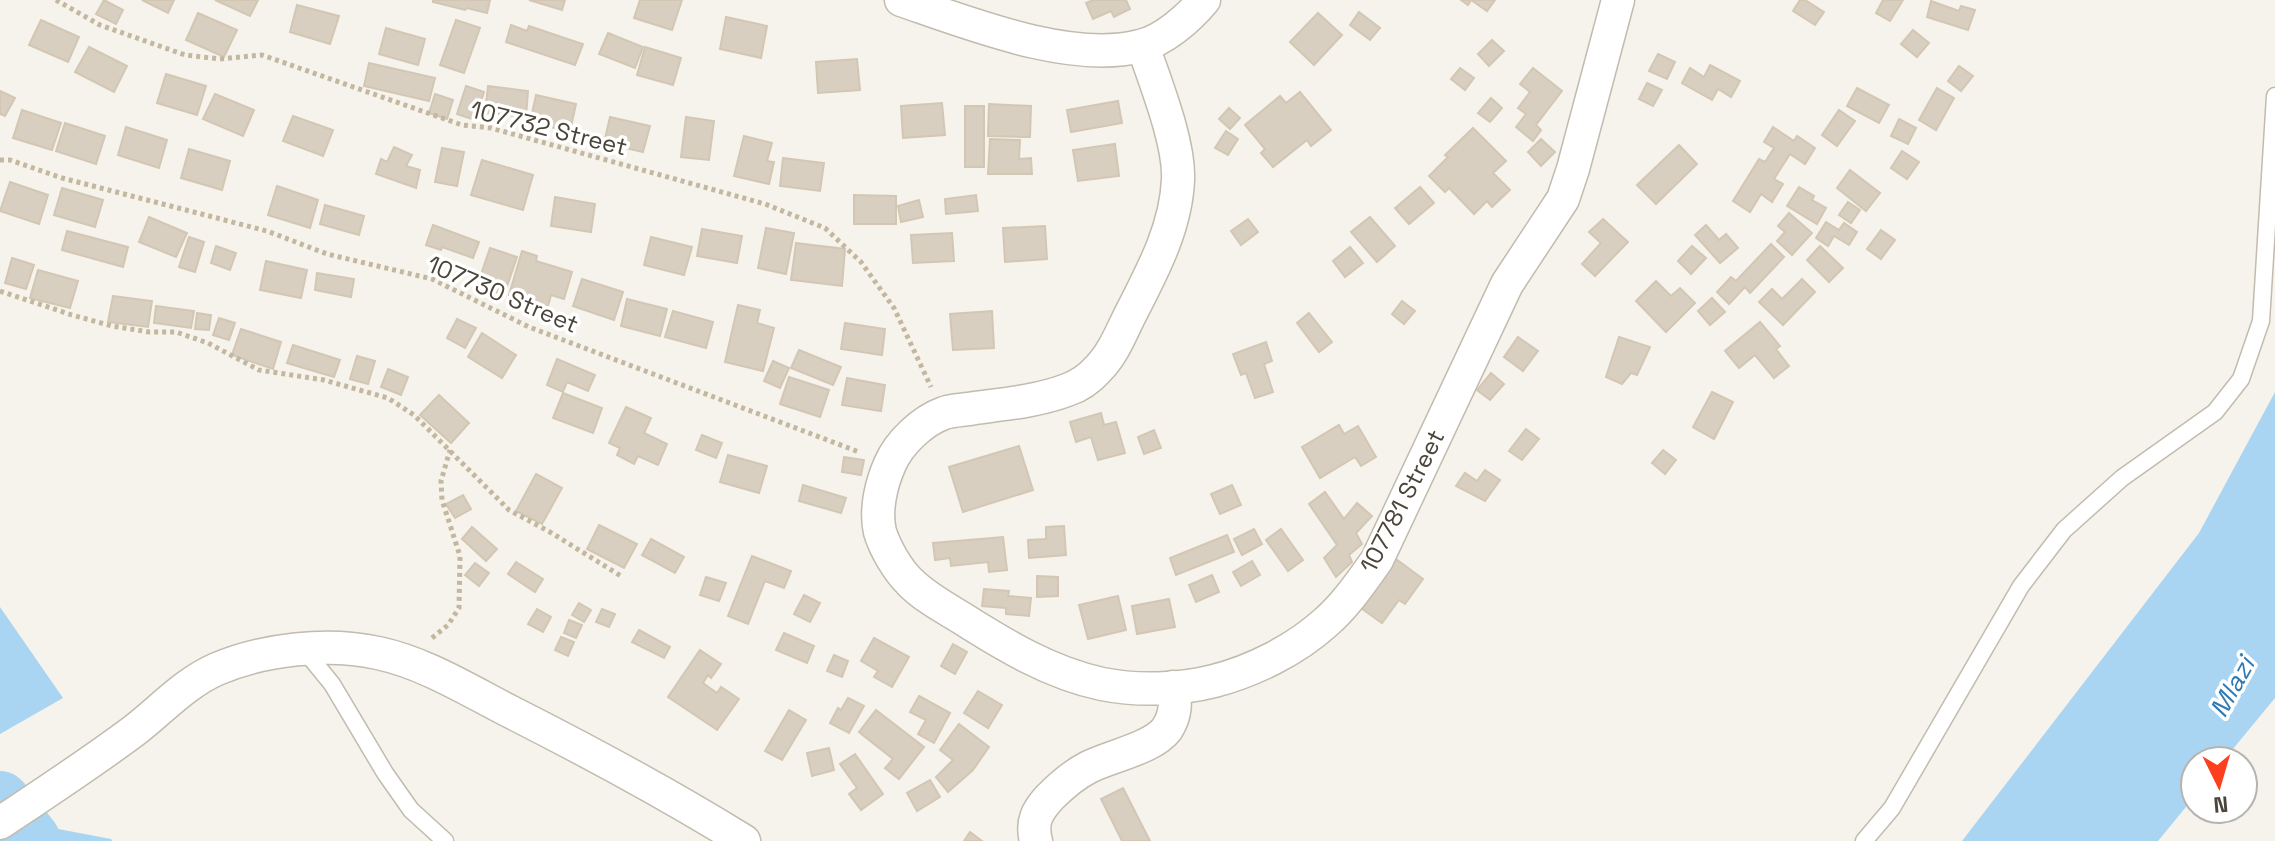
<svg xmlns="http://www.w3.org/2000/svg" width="2275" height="841" viewBox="0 0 2275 841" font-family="'Space Grotesk',sans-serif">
<rect width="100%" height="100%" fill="#f6f3ec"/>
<!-- water -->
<g fill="#a9d4f2">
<polygon points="2275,392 2275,698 2223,761 2195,761 2195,796 2158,841 1962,841 2199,533"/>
<polygon points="0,607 63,698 0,734"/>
<polygon points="37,825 111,839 112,841 20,841"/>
</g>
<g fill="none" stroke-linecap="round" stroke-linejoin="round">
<!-- river -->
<polyline stroke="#a9d4f2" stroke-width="60" points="0,801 31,841"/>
</g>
<!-- building -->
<g fill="#d8cfc1" stroke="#d3c7b4" stroke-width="2">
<polygon points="104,0 123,10 116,24 96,14"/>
<polygon points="142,0 174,0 168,13"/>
<polygon points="215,0 258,0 250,16"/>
<polygon points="433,0 490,0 487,13 467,8 465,10 433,2"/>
<polygon points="529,0 565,0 562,10"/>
<polygon points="640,0 682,0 672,30 634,18"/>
<polygon points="1093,0 1126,0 1130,9 1114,17 1111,11 1093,19 1086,3"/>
<polygon points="1461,0 1495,0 1487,11 1471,0 1468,5"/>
<polygon points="1800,0 1805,0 1824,12 1815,25 1793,11"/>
<polygon points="1883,0 1903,0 1890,21 1876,13"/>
<polygon points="1931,1 1959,11 1961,6 1975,10 1968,30 1927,17"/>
<polygon points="297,5 339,16 330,44 290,32"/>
<polygon points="1359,12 1380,28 1370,40 1350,25"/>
<polygon points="198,13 237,30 224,57 186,40"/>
<polygon points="1318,13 1342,35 1314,65 1290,42"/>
<polygon points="726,17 767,26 761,58 720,49"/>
<polygon points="41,20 79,37 68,62 29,45"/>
<polygon points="456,20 480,28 464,73 440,65"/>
<polygon points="511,25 527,31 529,26 583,44 575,65 506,42"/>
<polygon points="386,28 425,39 418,65 379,54"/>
<polygon points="1913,30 1929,43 1917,57 1901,44"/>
<polygon points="608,33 643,47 635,68 599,54"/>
<polygon points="1492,40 1504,51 1489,66 1478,54"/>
<polygon points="89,47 127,66 114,92 75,72"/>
<polygon points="645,47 681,58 673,85 637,75"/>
<polygon points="1658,54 1675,62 1667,79 1649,71"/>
<polygon points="857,59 860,90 818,93 816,62"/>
<polygon points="369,63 435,78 429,101 364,86"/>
<polygon points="1710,65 1740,81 1731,97 1718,89 1712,100 1682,83 1690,68 1704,77"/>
<polygon points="1959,66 1973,76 1961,91 1948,81"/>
<polygon points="1460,68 1474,78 1465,90 1451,79"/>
<polygon points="1533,68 1562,91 1536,125 1541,130 1533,141 1516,127 1526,114 1518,108 1530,92 1520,84"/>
<polygon points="166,74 206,86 197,115 157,103"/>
<polygon points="1647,83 1662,90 1653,106 1639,99"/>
<polygon points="466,86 484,92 475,120 457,114"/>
<polygon points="488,86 528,91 526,117 485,113"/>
<polygon points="1857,88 1889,105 1879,123 1847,106"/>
<polygon points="1937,88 1954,98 1936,130 1919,120"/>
<polygon points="0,91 15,98 5,116 0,114"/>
<polygon points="1300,92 1331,130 1311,146 1307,140 1273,167 1261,153 1265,149 1245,125 1280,96 1286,103"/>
<polygon points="215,94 254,110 243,136 203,119"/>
<polygon points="435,94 453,100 447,119 429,113"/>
<polygon points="536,95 576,104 570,131 530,123"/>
<polygon points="1491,98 1502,108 1490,122 1478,113"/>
<polygon points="1118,101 1122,123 1071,132 1067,110"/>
<polygon points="942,103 945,135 903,138 901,106"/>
<polygon points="989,104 1031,106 1030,137 988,136"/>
<rect x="965" y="106" width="19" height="61"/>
<polygon points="1229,108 1240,118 1230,129 1219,119"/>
<polygon points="22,110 61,123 52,150 13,138"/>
<polygon points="1839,110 1855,121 1837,146 1822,135"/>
<polygon points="293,116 333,130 323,156 283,141"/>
<polygon points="610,117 650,126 643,152 604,143"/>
<polygon points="686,117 714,121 709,160 681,157"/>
<polygon points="1899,119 1916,128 1908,144 1891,136"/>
<polygon points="65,123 105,136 96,164 56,151"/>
<polygon points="126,127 167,140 159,168 118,155"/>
<polygon points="1773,127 1794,141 1797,136 1815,148 1805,164 1790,154 1774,179 1783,184 1772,202 1761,194 1750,212 1733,201 1759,159 1765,162 1774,148 1764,142"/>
<polygon points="1473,128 1506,161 1493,173 1510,190 1492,207 1487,201 1474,214 1449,188 1445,192 1429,176 1448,157 1445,155"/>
<polygon points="1226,131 1238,139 1228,155 1215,148"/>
<polygon points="744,136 772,143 767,161 774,162 769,184 734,176"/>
<polygon points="990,139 1020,140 1019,159 1031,158 1032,174 988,174"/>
<polygon points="1541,139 1555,152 1541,166 1528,152"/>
<polygon points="1115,144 1119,176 1078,181 1073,150"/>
<polygon points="1679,145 1697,164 1656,204 1637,185"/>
<polygon points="394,147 412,155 406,166 420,170 416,188 376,174 381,159 387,162"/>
<polygon points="442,148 464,152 457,186 435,182"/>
<polygon points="189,149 230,161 222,190 181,178"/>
<polygon points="1902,151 1919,162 1907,179 1891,168"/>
<polygon points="783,158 824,163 820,191 780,186"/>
<polygon points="482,160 533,175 523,210 471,195"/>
<polygon points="1850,170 1880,193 1866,211 1837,188"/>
<polygon points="10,182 48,195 39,224 0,211"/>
<polygon points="277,186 318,200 310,228 268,215"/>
<polygon points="1420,187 1434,203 1409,224 1395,208"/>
<polygon points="1799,187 1814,196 1812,200 1826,208 1817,224 1787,206"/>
<polygon points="62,188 103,200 95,227 54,215"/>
<polygon points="854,195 896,196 896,224 854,224"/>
<polygon points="976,195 978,211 946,214 945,199"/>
<polygon points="555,197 595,204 591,232 551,226"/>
<polygon points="919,200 923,217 901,222 898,206"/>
<polygon points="1848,202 1860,210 1851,223 1839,215"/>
<polygon points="325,205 364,216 359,235 320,224"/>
<polygon points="1789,213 1812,233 1792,255 1777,241 1785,232 1778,226"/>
<polygon points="149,217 187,233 176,257 139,242"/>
<polygon points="1370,217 1395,246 1377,262 1351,232"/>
<polygon points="1248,219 1258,232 1241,245 1231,231"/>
<polygon points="1603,219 1628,242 1595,276 1582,264 1601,243 1589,232"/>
<polygon points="1826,222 1839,230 1844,223 1857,232 1849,245 1834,236 1828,246 1816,238"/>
<polygon points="433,225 479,242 473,258 442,247 441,250 426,245"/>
<polygon points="1706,225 1719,240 1726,234 1738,248 1720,263 1695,235"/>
<polygon points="1045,226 1047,259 1005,262 1003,228"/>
<polygon points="766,228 794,233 786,274 758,268"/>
<polygon points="702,229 742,236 737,263 697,256"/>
<polygon points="1881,230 1895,240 1881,259 1867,249"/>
<polygon points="67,231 128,247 123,267 62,250"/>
<polygon points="952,233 954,261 913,263 911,235"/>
<polygon points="189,237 204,242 195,272 179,267"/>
<polygon points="651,237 692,247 684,275 644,265"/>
<polygon points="796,243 845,249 842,286 791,280"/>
<polygon points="1771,244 1784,257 1750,293 1745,287 1729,304 1717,292 1731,277 1736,281"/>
<polygon points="216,246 236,253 230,270 211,263"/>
<polygon points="1692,246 1706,258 1691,274 1678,261"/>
<polygon points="1820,246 1843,268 1829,282 1807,260"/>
<polygon points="1350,247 1363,263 1345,277 1333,261"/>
<polygon points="490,248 517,257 504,295 477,286"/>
<polygon points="522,251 537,256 536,261 572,272 564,299 551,295 548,306 509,295"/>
<polygon points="12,258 34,265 26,289 5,283"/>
<polygon points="266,261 307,270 301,298 260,290"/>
<polygon points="38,270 78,281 70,308 30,298"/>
<polygon points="317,273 354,279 351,297 315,290"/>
<polygon points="582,279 623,292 614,320 573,306"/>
<polygon points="1802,279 1815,292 1783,325 1759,302 1772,289 1782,299"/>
<polygon points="1656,281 1671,296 1680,288 1695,303 1666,332 1636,301"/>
<polygon points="113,296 152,301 148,327 108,322"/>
<polygon points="1712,298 1725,312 1710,325 1698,311"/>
<polygon points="627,299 667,309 660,336 621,326"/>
<polygon points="1402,301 1415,311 1404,324 1392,314"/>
<polygon points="738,305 760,310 757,323 774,328 763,371 725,362"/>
<polygon points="156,306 194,311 191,328 154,323"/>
<polygon points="673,311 713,322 706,348 665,337"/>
<polygon points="992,311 994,348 953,350 950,314"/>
<polygon points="197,313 211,315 209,330 195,329"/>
<polygon points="1309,313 1332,342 1319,352 1297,323"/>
<polygon points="219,318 235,323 229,340 213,335"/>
<polygon points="457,319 476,328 465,348 447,338"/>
<polygon points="1760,322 1780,346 1776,349 1789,366 1774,378 1755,355 1739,368 1725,351"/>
<polygon points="845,323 885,329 882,355 841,349"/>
<polygon points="241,329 281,342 273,369 232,355"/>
<polygon points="482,333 516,355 502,378 468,357"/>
<polygon points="1518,337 1538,351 1523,371 1504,357"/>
<polygon points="1619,337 1650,347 1637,375 1631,373 1622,384 1606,377"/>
<polygon points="1266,342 1272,361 1264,364 1273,392 1255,398 1246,373 1241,375 1233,354"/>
<polygon points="293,345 340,360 334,377 287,363"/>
<polygon points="799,350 841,367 833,385 791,368"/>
<polygon points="357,356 375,361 368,384 350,379"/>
<polygon points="557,359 595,375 588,391 567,382 563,392 547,385"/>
<polygon points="773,361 789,368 780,388 764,381"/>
<polygon points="388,369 408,377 401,395 381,387"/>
<polygon points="1491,373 1504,384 1490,400 1477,390"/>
<polygon points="789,377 829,390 820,417 780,404"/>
<polygon points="847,378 885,385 881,411 842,405"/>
<polygon points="1712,392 1733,402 1714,439 1693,427"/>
<polygon points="563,393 602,408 593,433 553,418"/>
<polygon points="439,395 469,423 451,443 420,415"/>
<polygon points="626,407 651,418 644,433 667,444 658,465 638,456 634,464 617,455 620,448 609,443"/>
<polygon points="1101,413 1104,425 1116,422 1125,453 1098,460 1091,437 1076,442 1070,422"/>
<polygon points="1339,425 1344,434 1358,426 1376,457 1361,466 1355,457 1320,478 1302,447"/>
<polygon points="1526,429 1539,439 1522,460 1509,451"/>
<polygon points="1154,430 1161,448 1144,454 1138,437"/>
<polygon points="702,435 722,443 716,458 696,450"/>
<polygon points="1019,446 1033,490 963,512 949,467"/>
<polygon points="1663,450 1676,460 1665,474 1652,463"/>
<polygon points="728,455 767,466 759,493 720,482"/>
<polygon points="844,457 864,460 861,475 842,472"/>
<polygon points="1485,470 1500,480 1485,501 1456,486 1465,473 1477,481"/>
<polygon points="536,474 562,488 542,524 516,511"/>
<polygon points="803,485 846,498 841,513 799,501"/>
<polygon points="1232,485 1241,505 1220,514 1211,494"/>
<polygon points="1325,492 1344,519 1357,503 1372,516 1356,533 1362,544 1349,555 1352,562 1336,577 1324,558 1337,545 1309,504"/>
<polygon points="463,495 471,509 455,518 446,504"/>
<polygon points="599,525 637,544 624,568 587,549"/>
<polygon points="1064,526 1066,555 1029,558 1028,540 1046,539 1046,527"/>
<polygon points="472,527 497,549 486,561 462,539"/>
<polygon points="1254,529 1262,544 1242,555 1234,539"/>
<polygon points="1281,529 1303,560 1288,571 1266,540"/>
<polygon points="1227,535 1234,552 1176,575 1170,558"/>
<polygon points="1003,537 1007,570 989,572 988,562 951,566 950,558 935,560 933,543"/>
<polygon points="651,539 684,557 675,573 642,555"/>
<polygon points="752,556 791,571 784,588 765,581 748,624 728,616"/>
<polygon points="1396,559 1423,579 1405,604 1399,600 1382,623 1361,608"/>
<polygon points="1252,561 1260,575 1241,586 1233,572"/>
<polygon points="516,562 543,579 535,592 508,574"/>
<polygon points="475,563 489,573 479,586 465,575"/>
<polygon points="1212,575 1219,592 1196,602 1189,585"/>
<polygon points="1037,576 1058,577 1058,596 1037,597"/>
<polygon points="706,577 726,583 719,601 700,595"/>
<polygon points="984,589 1009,591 1008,596 1031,598 1029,616 1006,614 1006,608 982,606"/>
<polygon points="804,595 820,603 810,622 794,614"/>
<polygon points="1118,596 1126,630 1088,639 1079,605"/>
<polygon points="1169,599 1175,627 1137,634 1132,606"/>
<polygon points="579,603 591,610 584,622 572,615"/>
<polygon points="537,609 551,617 543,632 528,624"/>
<polygon points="602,609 615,614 609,627 596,622"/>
<polygon points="569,620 582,625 576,638 564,633"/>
<polygon points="639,630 670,647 664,658 632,642"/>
<polygon points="784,633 814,646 807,663 776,650"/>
<polygon points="561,637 574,642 568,656 555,650"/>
<polygon points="874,638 909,657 892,687 874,677 878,671 861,661"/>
<polygon points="953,644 967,652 955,674 941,666"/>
<polygon points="700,650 721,664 711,678 708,675 703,683 717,693 721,687 739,699 717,730 668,697"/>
<polygon points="834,655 848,661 842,677 827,671"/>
<polygon points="978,691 1002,705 988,728 964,713"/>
<polygon points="919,696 950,713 934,743 918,734 926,720 910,712"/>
<polygon points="848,698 864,706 849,733 830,723 838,708 841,710"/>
<polygon points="789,710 806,720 782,760 765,751"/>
<polygon points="876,710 924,747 899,779 885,768 893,759 859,732"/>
<polygon points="959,724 989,747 973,770 948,792 936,777 953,760 940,750"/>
<polygon points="829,748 834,770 812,776 807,753"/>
<polygon points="855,754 883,794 861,810 849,794 857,788 840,764"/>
<polygon points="930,780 940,797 917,811 907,793"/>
<polygon points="1123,788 1150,841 1122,841 1101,799"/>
<polygon points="970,832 982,841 964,841"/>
</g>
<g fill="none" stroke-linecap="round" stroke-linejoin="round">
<defs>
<g id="service">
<polyline points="305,651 332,684 385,773 411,810 445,841"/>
<polyline points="1864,841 1892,808 2021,586 2064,530 2122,478 2215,412 2241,379 2261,321 2275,96"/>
</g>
<g id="minor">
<path d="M901 0C968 23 1071 64 1140 46 1163 41 1189 18 1204 0"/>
<path d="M1143 46C1155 82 1180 143 1178 180 1176 228 1152 272 1130 315 1121 333 1113 354 1098 369 1090 378 1079 386 1067 390 1038 401 1005 404 975 408 965 410 953 410 944 413 922 421 899 443 890 464 881 484 875 510 880 532 885 548 897 569 909 581 922 595 943 607 960 617 1004 645 1050 673 1102 684 1137 691 1179 690 1214 681 1253 671 1295 650 1325 623 1346 605 1361 582 1377 560L1507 284 1563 199 1573 169 1618 0"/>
<path d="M0 823C45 793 91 763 135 730 162 709 185 683 217 669 264 649 328 642 378 653 425 663 468 690 511 712 590 752 668 794 744 841"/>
<path d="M1036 841C1031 822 1037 811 1050 797 1062 785 1075 774 1089 767 1111 756 1153 748 1167 729 1176 715 1176 703 1173 687"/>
</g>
</defs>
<!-- service casing -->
<use href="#service" stroke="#c2bbae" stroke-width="19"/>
<!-- minor casing -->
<use href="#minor" stroke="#c2bbae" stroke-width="35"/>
<!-- path -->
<g stroke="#c4b79f" stroke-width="5" stroke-dasharray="4 4" stroke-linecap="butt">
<polyline points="56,0 100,25 185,55 220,59 262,55 462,125 491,128 765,204 825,228 861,262 894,308 931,387"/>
<polyline points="0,160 10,160 62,178 267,231 327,254 432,279 529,327 859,452"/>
<polyline points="0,291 72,315 112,326 149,332 176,332 208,343 259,370 324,380 388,398 414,415 509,510 550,532 621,576"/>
<polyline points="432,638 448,625 459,608 460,556 442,500 441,481 450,450"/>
</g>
<!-- service -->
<use href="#service" stroke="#fff" stroke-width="16"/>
<!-- minor -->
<use href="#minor" stroke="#fff" stroke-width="32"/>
</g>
<g text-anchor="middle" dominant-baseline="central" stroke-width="7" stroke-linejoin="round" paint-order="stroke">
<!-- street labels -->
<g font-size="24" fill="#4b4439" stroke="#fff">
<text transform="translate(549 128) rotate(14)">107732 Street</text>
<text transform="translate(503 294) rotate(23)">107730 Street</text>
<text transform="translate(1402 501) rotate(-63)">107781 Street</text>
</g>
<!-- water labels -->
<g font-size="26" font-style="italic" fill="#2e7ab2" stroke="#fff">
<text transform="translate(2232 687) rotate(-61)">Mlazi</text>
</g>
</g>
<!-- north arrow -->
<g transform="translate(2219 785) rotate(175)"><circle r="38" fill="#ffffff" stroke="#b7b4b0" stroke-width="2"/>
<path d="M0-6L14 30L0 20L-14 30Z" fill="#fc3f1d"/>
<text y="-12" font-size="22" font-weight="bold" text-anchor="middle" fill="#4b4439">N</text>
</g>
</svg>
